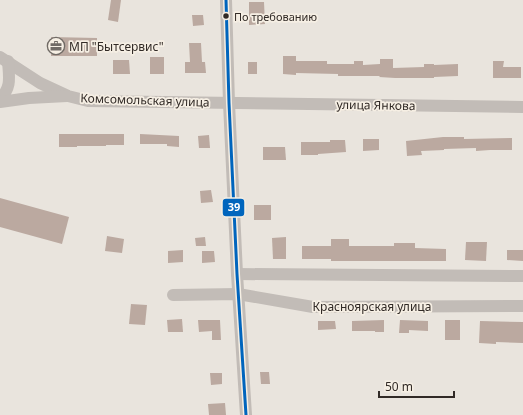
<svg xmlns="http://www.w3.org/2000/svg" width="523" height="415" viewBox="0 0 523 415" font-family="'Noto Sans',sans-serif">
<rect width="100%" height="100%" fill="#e9e4dd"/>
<!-- building -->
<g fill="#bba9a0">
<polygon points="111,0 121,0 118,22 108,20"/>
<polygon points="249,2 264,2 265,24 249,25"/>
<polygon points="192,15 203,15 204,25 193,26"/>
<polygon points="51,37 97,38 97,56 51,56"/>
<polygon points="189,43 201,43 202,62 205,62 206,73 185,73 185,62 190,62"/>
<polygon points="283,56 296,56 296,61 327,61 327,64 354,64 354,61 363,61 363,65 380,64 380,59 393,59 393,68 424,67 424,64 434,64 434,65 458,64 458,76 434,77 434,78 395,78 379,77 380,76 338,76 338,74 296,73 296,75 283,74"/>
<rect x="150" y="57" width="14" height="17"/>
<polygon points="113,60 129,60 130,74 113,74"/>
<polygon points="493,61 504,61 503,67 521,67 521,78 493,78"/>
<rect x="248" y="62" width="9" height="12"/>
<polygon points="59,134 124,134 124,145 106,145 106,146 77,146 77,147 59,147"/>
<polygon points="140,134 179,136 179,147 167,146 167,144 140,144"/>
<polygon points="209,135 210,148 199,148 198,136"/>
<polygon points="443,137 464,137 464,139 512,138 512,150 490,150 476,151 476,148 444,149 444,150 421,151 422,155 407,156 406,141"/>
<polygon points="363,139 379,139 379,150 363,151"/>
<polygon points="330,140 345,140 346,152 318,154 318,155 301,155 301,142 330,142"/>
<polygon points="263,147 285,147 286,160 263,160"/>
<polygon points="211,190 213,202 201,203 200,191"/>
<polygon points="0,198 69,217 62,244 0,227"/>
<rect x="254" y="205" width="17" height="15"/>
<polygon points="107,236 124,239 122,253 105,251"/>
<polygon points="205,237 206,246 196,246 195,238"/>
<polygon points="286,237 286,259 273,259 272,238"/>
<polygon points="331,239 349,239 349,246 394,246 394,243 415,243 415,248 446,249 446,261 331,261 331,259 302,259 302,246 331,246"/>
<polygon points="466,242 487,242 486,261 465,260"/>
<polygon points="183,250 183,262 168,263 168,251"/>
<polygon points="507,250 523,250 523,261 507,260"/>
<polygon points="202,251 214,251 215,262 202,263"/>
<polygon points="131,304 147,305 145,325 129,324"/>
<polygon points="182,319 183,332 168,332 167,320"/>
<polygon points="198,320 220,320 221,340 212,340 212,331 199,332"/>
<polygon points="384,320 384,332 375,332 375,331 352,331 352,321"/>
<polygon points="400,320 428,321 428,331 409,330 409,333 399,333"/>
<rect x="445" y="320" width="15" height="20"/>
<polygon points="318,321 335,321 336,329 318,330"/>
<polygon points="480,321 523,322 523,343 496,342 496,344 479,343"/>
<polygon points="260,372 269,372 270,384 261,384"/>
<polygon points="210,373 222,373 222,384 211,385"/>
<polygon points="225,403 226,415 209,415 208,404"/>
</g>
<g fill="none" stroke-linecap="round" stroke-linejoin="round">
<!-- minor -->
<g stroke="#c2bcb7" stroke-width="12">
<polyline points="226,0 229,103 237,274 246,415"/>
<polyline points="0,57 40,83 68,96 88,101 523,107"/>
<path d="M0 99C12 87 9 77 8 61"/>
<polyline points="0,102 29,98 67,96"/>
<polyline points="237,274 523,276"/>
<polyline points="173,295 238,294 313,307 523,306"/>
</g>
<defs>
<polyline id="bus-1" points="226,0 229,103 237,274 246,415"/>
</defs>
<!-- bus-1 casing -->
<use href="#bus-1" stroke="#f6efe4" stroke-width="6"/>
<!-- bus-1 -->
<use href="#bus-1" stroke="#0065bd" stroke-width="3"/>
</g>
<!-- icons -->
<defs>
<symbol id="office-ring" viewBox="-11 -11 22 22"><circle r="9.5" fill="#f6efe4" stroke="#716b66" stroke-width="1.5"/><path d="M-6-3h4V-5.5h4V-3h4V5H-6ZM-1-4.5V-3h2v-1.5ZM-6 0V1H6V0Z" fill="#716b66"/></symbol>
</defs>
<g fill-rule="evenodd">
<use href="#office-ring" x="46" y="36" width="20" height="20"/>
</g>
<!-- markers -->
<circle fill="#312a26" stroke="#f6efe4" stroke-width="1.5" cx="226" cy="16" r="3.5"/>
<g text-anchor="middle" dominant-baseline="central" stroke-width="3.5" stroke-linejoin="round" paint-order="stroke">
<!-- bus labels -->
<g font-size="11" fill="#312a26" stroke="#f6efe4" text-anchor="start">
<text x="234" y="16">По требованию</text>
</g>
<!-- poi labels -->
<g font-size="12" fill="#312a26" stroke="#f6efe4" text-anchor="start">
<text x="69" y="46">МП "Бытсервис"</text>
</g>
<!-- street labels -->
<g font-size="12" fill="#312a26" stroke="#f6efe4">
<text transform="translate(145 100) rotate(2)">Комсомольская улица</text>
<text transform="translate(376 105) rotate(1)">улица Янкова</text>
<text x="372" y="306">Красноярская улица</text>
</g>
</g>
<rect stroke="#f6efe4" stroke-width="1.5" x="222" y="198" width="23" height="19" rx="4" fill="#0065bd"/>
<g font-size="11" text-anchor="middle" font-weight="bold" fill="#fff">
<text x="234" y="211">39</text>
</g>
<!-- scale -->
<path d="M379 391v6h75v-6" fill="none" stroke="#312a26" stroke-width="2"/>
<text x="385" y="391" font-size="12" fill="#312a26" stroke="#f6efe4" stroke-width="3" paint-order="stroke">50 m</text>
</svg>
